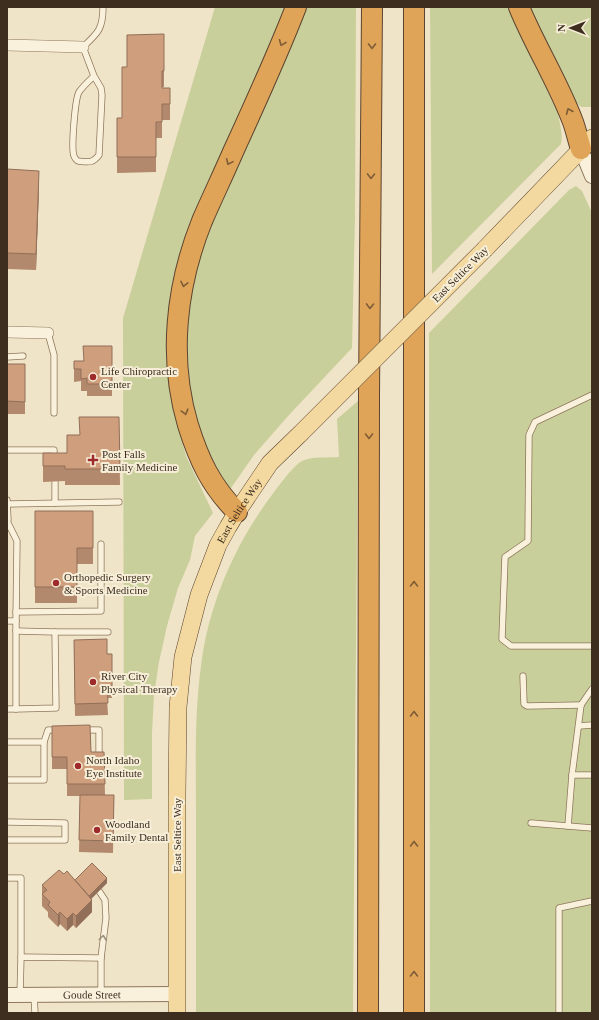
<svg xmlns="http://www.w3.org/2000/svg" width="599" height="1020" viewBox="0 0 599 1020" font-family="'Times New Roman',serif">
<rect width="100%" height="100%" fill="#f0e4c8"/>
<!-- green -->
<g fill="#c9cf9b">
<polygon points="215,7 288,7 192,227 176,417 186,456 213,513 195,536 190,560 178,588 167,626 159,662 154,695 152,733 152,799 124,800 123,318"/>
<polygon points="306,7 356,7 355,218 352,348 289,415 254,455 231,488 228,487 207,464 188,387 185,347 188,311 192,280 217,207 270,94"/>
<path d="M430 7H509L558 114C560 124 563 134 561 144L432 274Z"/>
<polygon points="528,7 592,7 592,107 581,107 572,98"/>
<polygon points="576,186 582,191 592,213 592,1013 430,1013 429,333 569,190"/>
<path d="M358 401 353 1013H196C196 949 196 885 196 821 196 769 194 717 201 666 208 608 232 551 266 503 273 494 292 466 302 461 312 456 327 458 339 457L337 419Z"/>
</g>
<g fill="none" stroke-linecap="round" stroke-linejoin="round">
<defs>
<g id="service">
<path d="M94 76C89 81 83 86 79 92 75 99 71 149 74 156 74 157 77 161 78 161 88 162 92 164 99 155L102 95 101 88 94 76 83 47C98 33 103 29 103 7"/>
<polyline points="48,333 54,355 54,413"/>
<polyline points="7,357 23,356"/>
<polyline points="592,395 535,422 529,435 528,541 505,557 502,639 511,646 592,646"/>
<polyline points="7,450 54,450 54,460"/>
<polyline points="55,482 55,503"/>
<polyline points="7,500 8,520"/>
<polyline points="8,504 119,502"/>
<polyline points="7,521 17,541 16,621"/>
<polyline points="16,612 101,611 101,544"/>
<polyline points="7,621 16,621 16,709 7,709"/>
<polyline points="16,631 55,632 56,708 16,709"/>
<polyline points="55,632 108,632"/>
<polyline points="523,676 524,704 527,706 581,705"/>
<polyline points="579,726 592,725"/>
<polyline points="84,730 99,730 99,758"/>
<polyline points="7,742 44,742 44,780 7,780"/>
<polyline points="44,742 48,730 58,730"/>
<polyline points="572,775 592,775"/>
<polyline points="7,822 65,823 65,840 7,840"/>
<polyline points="531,823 592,828"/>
<polyline points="568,826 572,775 581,705 592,689"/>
<polyline points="7,878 21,878 21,957"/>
<polyline points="99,891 105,900 106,918 101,958"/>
<polyline points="20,995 21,957 101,958 101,994"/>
<polyline points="34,995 35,1013"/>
<polyline points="559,1013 559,908 592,901"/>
</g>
<g id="minor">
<polyline points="7,45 83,47"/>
<polyline points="7,332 48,333"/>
</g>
<g id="tertiary">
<polyline points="581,149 592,176"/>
<path id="s1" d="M7 995 177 994"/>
</g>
<g id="primary">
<polyline points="485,249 592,138"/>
<path id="s2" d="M177 1013V796L178 707 183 657 199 595 218 545 228 527 237 512 270 463 300 434"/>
</g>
<g id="motorway">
<polyline points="414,7 414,1013"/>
<path d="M519 7C535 46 558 82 573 122 576 130 578 140 581 149"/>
<path d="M237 512C211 486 199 460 188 425 168 358 176 286 202 221 212 198 223 175 233 152 255 104 277 56 296 7"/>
<polyline points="368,1013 369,397 372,7"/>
</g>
</defs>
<!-- service casing -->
<use href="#service" stroke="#8d765c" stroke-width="7"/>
<!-- minor casing -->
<use href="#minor" stroke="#8d765c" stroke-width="12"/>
<!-- tertiary casing -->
<use href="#tertiary" stroke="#8d765c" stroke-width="16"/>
<!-- primary casing -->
<use href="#primary" stroke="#5b4430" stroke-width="18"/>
<!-- motorway casing -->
<use href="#motorway" stroke="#5b4430" stroke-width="22"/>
<!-- service -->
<use href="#service" stroke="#faf1dc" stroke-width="5.5"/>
<!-- minor -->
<use href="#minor" stroke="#faf1dc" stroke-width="11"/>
<!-- tertiary -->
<use href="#tertiary" stroke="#faf1dc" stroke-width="14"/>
<!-- primary -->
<use href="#primary" stroke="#f3d9a0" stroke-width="17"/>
<!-- motorway -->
<use href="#motorway" stroke="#e0a458" stroke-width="20"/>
<defs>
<polyline id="primary-bridge" points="300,434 485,249"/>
</defs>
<!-- primary-bridge casing -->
<use href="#primary-bridge" stroke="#5b4430" stroke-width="18" stroke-linecap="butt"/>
<!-- primary-bridge -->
<use href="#primary-bridge" stroke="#f3d9a0" stroke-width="17"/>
</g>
<!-- wall -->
<g fill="#b2896c">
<polygon points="164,34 164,87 162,87 162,88 170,88 170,120 162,120 162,138 156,138 156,172 117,173 117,118 122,118 127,67"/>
<polygon points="7,169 39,187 36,270 7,269"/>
<polygon points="112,346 112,396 87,396 87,391 81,391 81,381 74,382 74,361 83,361"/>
<rect x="7" y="364" width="18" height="50"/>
<polygon points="119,417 120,485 65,485 65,481 43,482 43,453 67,453 79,435"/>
<polygon points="35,511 93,511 93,564 77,564 77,603 35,603"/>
<polygon points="74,640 107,654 112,686 112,698 107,698 108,715 75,716"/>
<polygon points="52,726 91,752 104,752 105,795 114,795 113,853 79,852 80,796 67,796 67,769 52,769"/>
<polygon points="64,874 75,880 107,883 91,899 92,912 76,928 73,925 67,931 60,924 58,927 48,917 48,912 42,906 42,885"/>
</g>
<!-- shaded-wall -->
<g fill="#916f58">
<polygon points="39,171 39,187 36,270 36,254"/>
<polygon points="107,878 107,883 86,904 86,900"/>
<polygon points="92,900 92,912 76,928 76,916"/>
<polygon points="60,912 60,924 58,927 58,915"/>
<polygon points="73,913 73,925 67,931 67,919"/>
</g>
<!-- building -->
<g fill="#cf9f7d" stroke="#916f58">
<polygon points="164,34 164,71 162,71 162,88 170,88 170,104 162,104 162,122 156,122 156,157 117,157 117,118 122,118 122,67 127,67 127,35"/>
<polygon points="7,169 39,171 36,254 7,253"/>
<polygon points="83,346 112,346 112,384 87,384 87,378 81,379 81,369 74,369 74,361 84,361"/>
<polygon points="7,364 25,364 25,402 7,401"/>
<polygon points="79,417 119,417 120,469 65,469 65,466 43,466 43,453 67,453 67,435 80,435"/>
<polygon points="35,511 93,511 93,548 77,548 77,587 35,587"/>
<polygon points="107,639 107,654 112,654 112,686 107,686 108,703 75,704 74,640"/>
<polygon points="90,725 91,752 104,752 105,784 67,784 67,757 52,757 52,726"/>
<polygon points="80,795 114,795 113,841 79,840"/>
<polygon points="92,863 107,878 89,896 75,880"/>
<polygon points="59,870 64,874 67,871 92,900 76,916 73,913 67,919 60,912 58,915 48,905 50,902 42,894 47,890 42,885"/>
</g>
<!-- one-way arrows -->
<defs><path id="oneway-chevron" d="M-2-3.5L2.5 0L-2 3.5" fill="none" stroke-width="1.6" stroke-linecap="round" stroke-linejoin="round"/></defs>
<g stroke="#7e5d36">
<use href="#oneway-chevron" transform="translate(282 43) rotate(112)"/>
<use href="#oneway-chevron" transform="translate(372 46) rotate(90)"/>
<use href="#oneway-chevron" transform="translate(569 111) rotate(-113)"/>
<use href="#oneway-chevron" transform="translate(229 162) rotate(114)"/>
<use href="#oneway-chevron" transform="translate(371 176) rotate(91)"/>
<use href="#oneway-chevron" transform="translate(184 284) rotate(102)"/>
<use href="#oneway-chevron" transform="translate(370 306) rotate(91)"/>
<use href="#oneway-chevron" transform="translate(185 412) rotate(75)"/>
<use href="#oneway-chevron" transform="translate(369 436) rotate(90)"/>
<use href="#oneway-chevron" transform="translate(414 584) rotate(-90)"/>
<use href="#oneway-chevron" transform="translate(414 714) rotate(-90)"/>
<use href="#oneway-chevron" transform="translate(414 844) rotate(-90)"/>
<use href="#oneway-chevron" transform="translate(414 974) rotate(-90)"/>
</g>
<use stroke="#9c907e" href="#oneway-chevron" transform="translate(103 938) rotate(-83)"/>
<!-- markers -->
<g fill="#9e2a2b" stroke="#f7eed8" stroke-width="1.5">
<circle cx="93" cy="377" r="4"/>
<path d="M91 454h4v4h4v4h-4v4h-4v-4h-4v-4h4z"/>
<circle cx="56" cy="583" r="4"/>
<circle cx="93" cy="682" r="4"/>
<circle cx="78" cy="766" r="4"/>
<circle cx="97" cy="830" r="4"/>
</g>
<g text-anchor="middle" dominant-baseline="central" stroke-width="4" stroke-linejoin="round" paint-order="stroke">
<!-- street labels -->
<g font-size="11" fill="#3d2e20" stroke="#f7eed8">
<text transform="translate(460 274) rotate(-45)">East Seltice Way</text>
<text stroke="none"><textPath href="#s2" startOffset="514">East Seltice Way</textPath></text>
<text transform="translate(177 835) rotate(-90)">East Seltice Way</text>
<text stroke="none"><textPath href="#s1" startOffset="85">Goude Street</textPath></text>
</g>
<!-- poi labels -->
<g font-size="11" fill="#3d2e20" stroke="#f7eed8" text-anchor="start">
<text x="101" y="371">Life Chiropractic<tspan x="101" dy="13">Center</tspan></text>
<text x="102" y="454">Post Falls<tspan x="102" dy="13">Family Medicine</tspan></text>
<text x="64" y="577">Orthopedic Surgery<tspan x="64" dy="13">&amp; Sports Medicine</tspan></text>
<text x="101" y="676">River City<tspan x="101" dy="13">Physical Therapy</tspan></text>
<text x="86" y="760">North Idaho<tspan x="86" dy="13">Eye Institute</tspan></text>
<text x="105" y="824">Woodland<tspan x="105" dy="13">Family Dental</tspan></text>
</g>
</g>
<!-- border -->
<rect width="599" height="1020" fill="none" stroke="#3d2e20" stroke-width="16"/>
<!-- north arrow -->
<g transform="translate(571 28) rotate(270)" stroke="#f7eed8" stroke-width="3" paint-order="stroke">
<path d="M0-3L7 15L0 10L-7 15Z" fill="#3d2e20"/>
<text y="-6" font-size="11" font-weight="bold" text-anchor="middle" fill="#3d2e20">N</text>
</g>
</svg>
